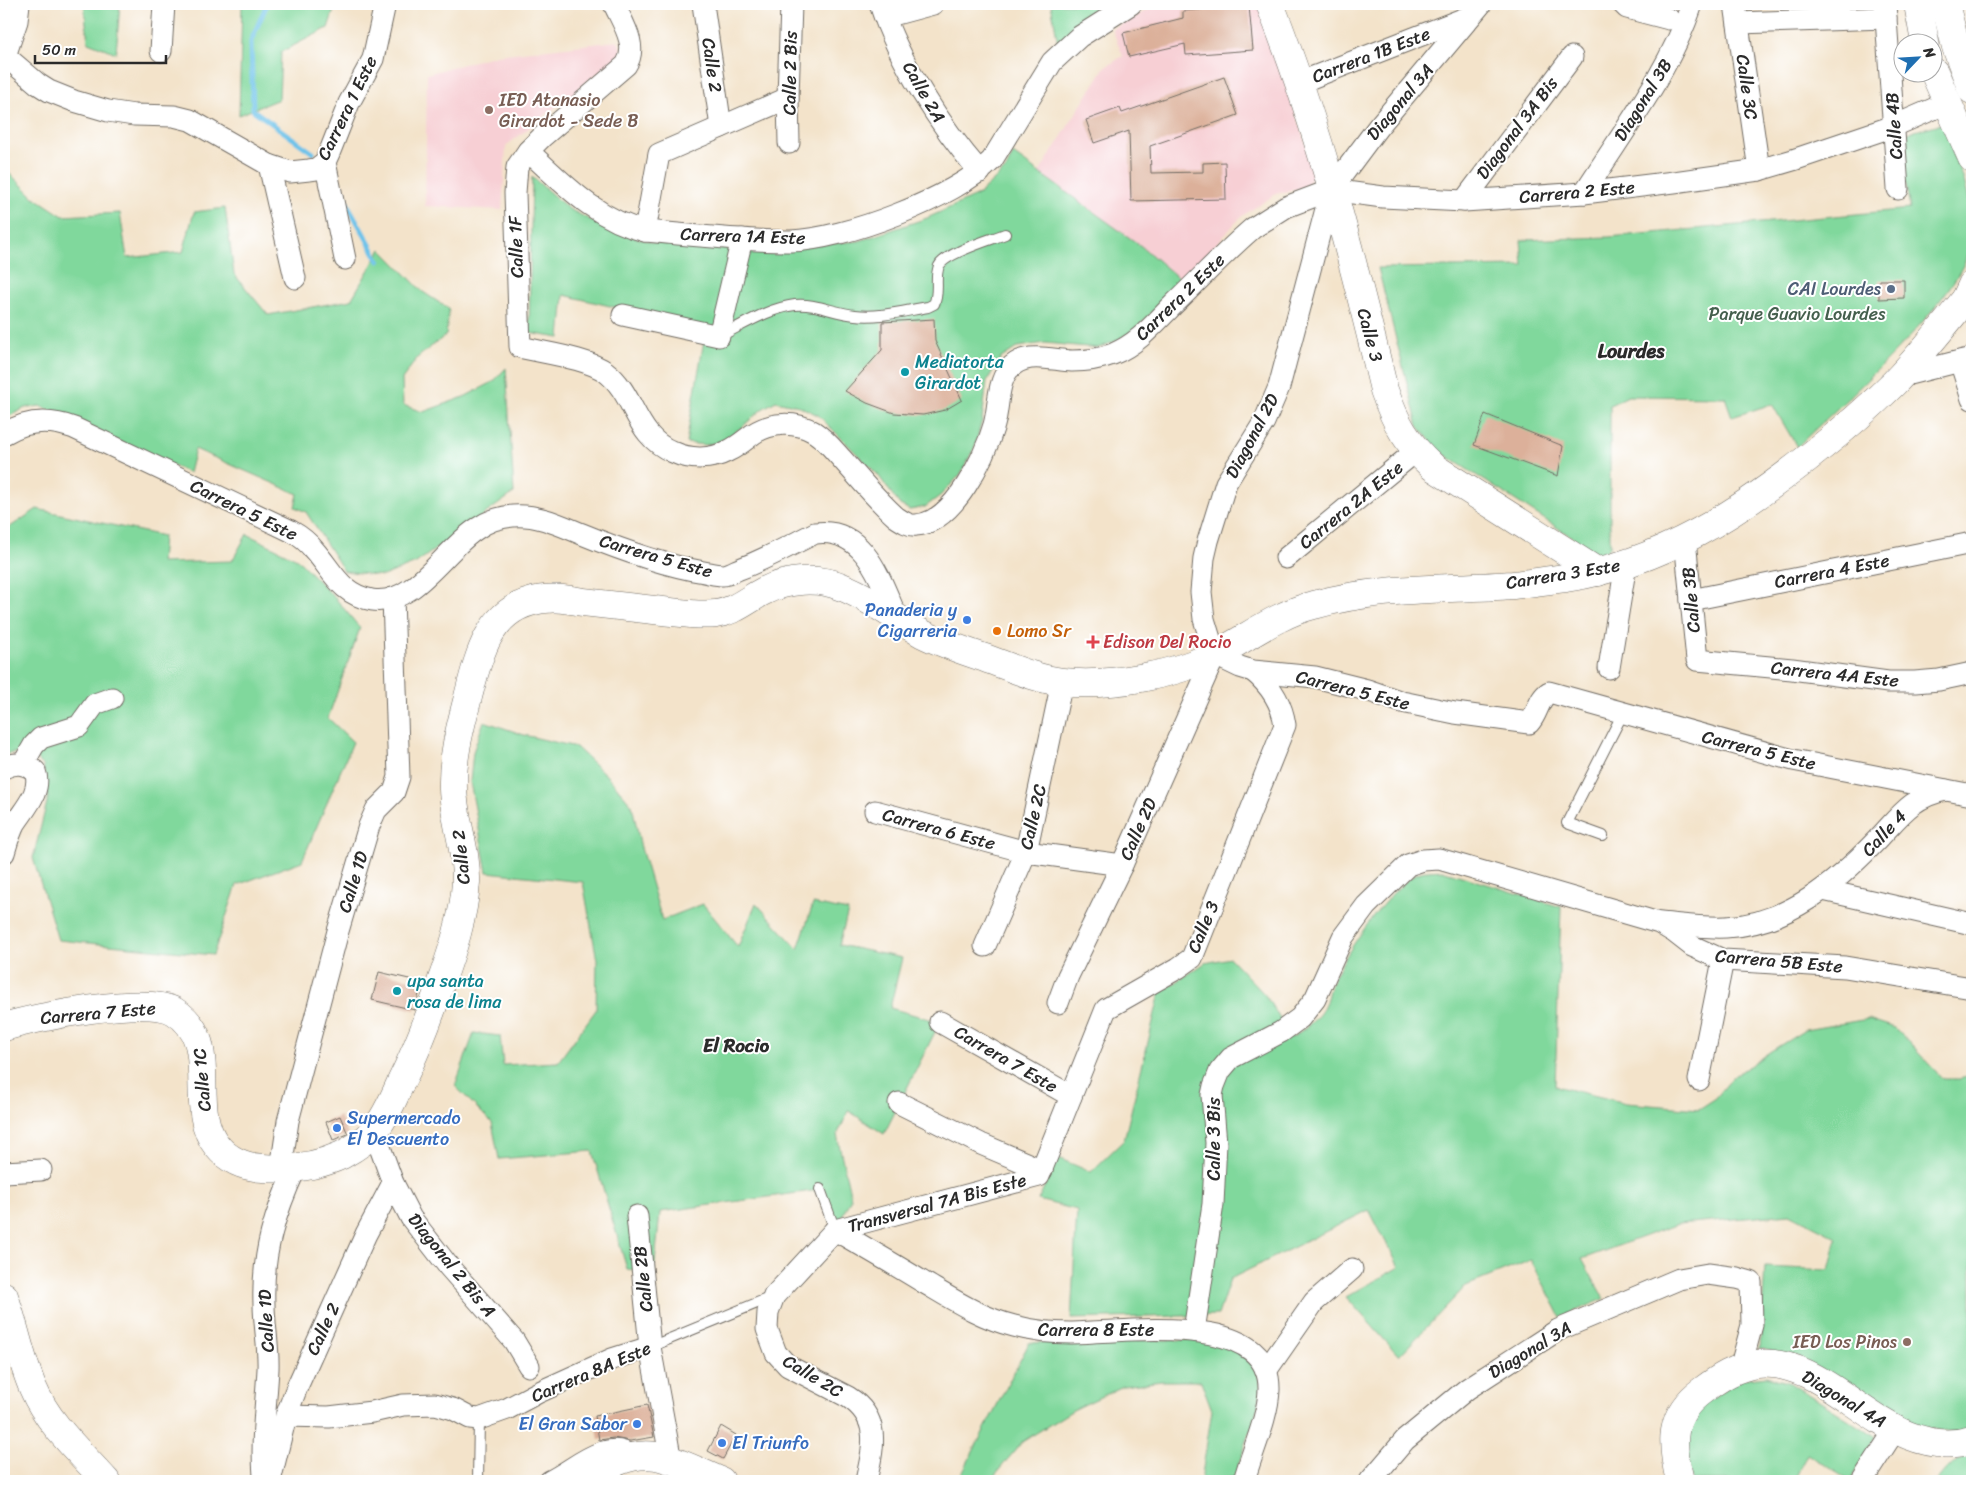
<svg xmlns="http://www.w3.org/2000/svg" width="1976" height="1485" viewBox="0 0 1976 1485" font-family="Sriracha,sans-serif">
<rect width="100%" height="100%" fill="#fff"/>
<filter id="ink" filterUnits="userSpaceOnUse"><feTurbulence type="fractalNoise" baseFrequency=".02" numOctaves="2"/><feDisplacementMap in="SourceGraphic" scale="10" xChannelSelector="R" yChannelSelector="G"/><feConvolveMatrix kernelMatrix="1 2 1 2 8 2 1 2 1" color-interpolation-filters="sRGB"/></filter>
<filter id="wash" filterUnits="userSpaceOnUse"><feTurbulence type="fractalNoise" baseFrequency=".0096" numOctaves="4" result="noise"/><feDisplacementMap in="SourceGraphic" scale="20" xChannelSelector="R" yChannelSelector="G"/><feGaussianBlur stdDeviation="1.12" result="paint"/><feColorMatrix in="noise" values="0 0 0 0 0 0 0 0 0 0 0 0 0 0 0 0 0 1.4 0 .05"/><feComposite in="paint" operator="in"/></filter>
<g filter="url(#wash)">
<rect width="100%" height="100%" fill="#f3e3ca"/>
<!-- built -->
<g fill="#f7cfd4">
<polygon points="1159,4 1259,4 1315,171 1306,187 1276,194 1242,216 1182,281 1141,246 1039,173 1104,68 1123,56 1112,29"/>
<polygon points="618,41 623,54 506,146 502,210 425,206 427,74 497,55"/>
</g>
<!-- green -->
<g fill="#80d89c" stroke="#568264">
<polygon points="84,4 120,4 116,53 88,42"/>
<polygon points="242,4 336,4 328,28 281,52 279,99 239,115"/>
<polygon points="1051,4 1113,4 1058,43"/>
<path d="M1943 123C1956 160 1976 200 1972 240 1964 298 1840 404 1797 447L1772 404 1732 417 1725 397 1628 396 1610 405V547L1601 556 1439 451 1418 426 1378 268 1523 266 1521 240 1609 237 1910 209 1898 136Z"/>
<polygon points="1013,154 1141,246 1182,281 1137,328 1116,341 1098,348 1045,343 1018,347 1000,359 987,381 982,420 974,450 960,475 941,495 925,507 910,510 900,505 878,475 818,415 799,406 776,401 762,409 741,428 721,441 706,445 686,443 706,329 564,295 560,338 529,333 532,177 569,209 612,231 655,243 703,248 773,249 859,241 927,218 978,195 1006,169"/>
<polygon points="8,172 34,197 63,216 120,213 127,258 183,252 194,212 225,208 234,274 268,315 351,300 381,249 423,292 449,309 446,335 418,357 402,379 403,405 423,412 464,397 493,382 506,368 514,493 416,563 383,576 344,571 306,512 295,507 298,494 195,449 189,473 40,406 25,408 4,419 4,173"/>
<path d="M37 509 163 536 161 563 232 561 247 534 297 559 336 599 360 628 328 718 353 742 302 861 237 885 213 955 58 940 33 858 48 798 43 765C30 753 21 750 4 755V531Z"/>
<polygon points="484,721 524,735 576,747 608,777 632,805 641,848 662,920 703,904 738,947 756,903 798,949 813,904 848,911 839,945 902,958 890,1008 940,1022 884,1134 849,1111 837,1135 851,1198 835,1230 819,1190 660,1212 654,1273 627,1269 592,1151 499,1159 492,1123 455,1086 474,1033 500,1036 503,1065 558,1062 596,1010 597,960 583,882 487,872 470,782 473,752"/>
<path d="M1442 870 1561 907 1555 1086 1626 1103 1699 1109 1716 1098 1732 1078 1771 1051 1805 1030 1868 1019 1895 1028 1943 1079H1960L1972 1075V1431L1951 1433 1910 1424 1795 1355 1760 1349 1765 1267 1829 1270 1837 1238 1790 1214 1678 1224 1582 1259 1604 1299 1561 1317 1531 1260 1466 1286 1399 1356 1346 1297 1399 1267 1369 1210 1230 1279 1218 1315 1071 1319 1077 1210 1038 1200 1058 1158 1091 1172 1124 1140 1160 993 1205 963 1230 958 1265 995 1292 1038C1302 1030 1316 1021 1323 1009 1327 1002 1328 992 1331 984 1346 952 1386 892 1416 874 1422 870 1435 871 1442 870Z"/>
<polygon points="1102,1340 1206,1340 1226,1343 1256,1367 1262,1389 1253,1424 1234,1477 1201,1481 1212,1410 1201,1381 1162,1381 1123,1386 1073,1410 1022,1442 990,1481 965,1481 959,1479 1029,1343"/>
<polygon points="1767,1376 1790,1383 1875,1436 1850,1480 1807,1454 1794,1481 1691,1481 1684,1431 1693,1411 1739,1379"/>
<polygon points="1972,1451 1972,1481 1936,1481 1946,1469"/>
</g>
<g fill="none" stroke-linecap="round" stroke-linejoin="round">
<!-- stream -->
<g stroke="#6ec3ea" stroke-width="5">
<polyline points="267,4 251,41 253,110 313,153"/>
<polyline points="340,191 379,261"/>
</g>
</g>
<g id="blocks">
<!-- building -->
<g fill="#dcb09a">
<polygon points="1249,6 1253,50 1186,55 1185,44 1129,57 1123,33 1183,18 1183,11"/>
<polygon points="1224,77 1238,115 1150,146 1151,173 1203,172 1203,163 1225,162 1226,199 1131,201 1129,131 1094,143 1086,120 1120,108 1122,113"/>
<polygon points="1879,280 1904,280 1904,298 1879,299"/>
<polygon points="934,319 935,341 962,400 945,410 923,415 894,413 867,403 845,391 882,350 882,322"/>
<polygon points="1485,414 1563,446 1558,476 1474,445"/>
<polygon points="379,972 422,982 415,1010 372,1000"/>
<polygon points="340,1116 348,1134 333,1140 326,1122"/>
<polygon points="647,1405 654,1437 630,1441 613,1438 599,1440 595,1416"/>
<polygon points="721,1426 736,1435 723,1459 708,1451"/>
</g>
</g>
</g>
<g filter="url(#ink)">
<use href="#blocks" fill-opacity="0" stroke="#716b63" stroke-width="1"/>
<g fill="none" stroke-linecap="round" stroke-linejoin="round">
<defs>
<g id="lane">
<path d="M720 336C743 325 769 308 795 305 816 303 834 313 855 315 879 318 904 311 928 307L934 304C940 292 934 278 939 266 945 253 990 240 1005 234"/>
<polyline points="1603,836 1567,823 1623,713"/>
<polyline points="820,1189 835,1230"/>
<polyline points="650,1347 774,1296"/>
<polyline points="478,1481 479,1419"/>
</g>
<g id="street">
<path d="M614 4C622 22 639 46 626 65L542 137 528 151 517 167 515 193 520 347C544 353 587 358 606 372 636 395 634 436 673 452 690 460 711 460 728 451 737 447 745 440 753 434 771 422 795 421 814 432 825 439 833 449 841 458 859 478 876 499 896 517 902 521 909 526 916 525 954 523 985 456 994 425 999 408 997 385 1008 370 1025 350 1050 360 1072 361 1086 361 1100 359 1113 354 1138 344 1155 323 1174 304 1200 279 1225 252 1253 228L1286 207 1331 190 1383 197 1464 201 1584 193 1674 182 1759 170 1793 160 1894 126 1947 103"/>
<polyline points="703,4 721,127"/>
<path d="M880 4C899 62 940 126 980 172"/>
<polyline points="1623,4 1627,8 1669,19"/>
<polyline points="1735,4 1759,170"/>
<polyline points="1885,4 1898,189"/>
<polyline points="885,17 933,4"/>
<polyline points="1738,23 1886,18"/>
<polyline points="161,51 164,4"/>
<polyline points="4,55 38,84 49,91 74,101 108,111 134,115 174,116 190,120 269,165 290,172 309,170 316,169 325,162 330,151 349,103 373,59 385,4"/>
<polyline points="5,56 17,21 19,4"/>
<polyline points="1298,83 1468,17"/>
<polyline points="789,143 788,98 791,4"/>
<path d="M528 151C563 183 597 220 645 231 693 235 741 241 790 241 843 240 955 198 992 160L1052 62 1079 37 1131 4"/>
<polyline points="325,162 345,259"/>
<polyline points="269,165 295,278"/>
<path d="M1584 193C1622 133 1670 71 1692 4"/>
<polyline points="1464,201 1572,57"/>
<polyline points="645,231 659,154 788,98"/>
<polyline points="623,315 719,336 742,239"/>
<polyline points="1960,361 1972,399"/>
<polyline points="1901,376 1972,358"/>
<path d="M4 434C26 420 50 419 74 428L291 531C300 536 308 542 314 550 333 571 340 594 372 600 414 607 446 547 478 528 488 521 501 517 513 516 538 514 560 525 582 534 621 550 662 565 704 572 710 573 717 575 723 575 727 575 733 572 737 570 764 560 789 546 815 533 865 526 881 582 897 618"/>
<polyline points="1685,540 1697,660 1792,669 1888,682 1915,682 1939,680 1972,673"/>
<polyline points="1286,558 1416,451"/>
<polyline points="1691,600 1972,543"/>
<path d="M1215 655 1240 667 1253 671 1315 677 1367 690 1402 702 1455 713 1529 723C1538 714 1538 699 1549 692L1793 760 1972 795"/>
<polyline points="1215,655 1204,619 1201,592 1204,558 1208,541 1226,483 1264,422 1279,387 1331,190 1378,127 1481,4"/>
<polyline points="1609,668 1626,564"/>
<polyline points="23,764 34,745 41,738 79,726 95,704 112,698"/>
<path d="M4 768C15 762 25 763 35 771 43 792 23 810 13 827 9 836 6 845 4 853"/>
<polyline points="875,811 1026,852 1122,865"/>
<polyline points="1823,890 1972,924"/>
<path d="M1661 923C1682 925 1704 928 1726 927 1788 924 1836 883 1877 840 1900 816 1911 797 1946 790"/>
<polyline points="985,946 1026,852 1062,682"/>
<polyline points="1058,1003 1068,976 1122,865 1215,655"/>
<polyline points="940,1022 1071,1096"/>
<polyline points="1699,1080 1723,960"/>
<polyline points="899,1103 981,1144 1042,1170"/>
<polyline points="374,1131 393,1183 411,1218 449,1267 514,1341 529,1366"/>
<polyline points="281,1169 288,1121 338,931 369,826 376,810 394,792 399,777 393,598"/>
<polyline points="4,1172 41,1170"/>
<polyline points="637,1216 650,1347 671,1461"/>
<path d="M835 1230 1039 1176 1106 1009 1178 968 1192 958 1285 725C1282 704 1270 685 1253 671"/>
<path d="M835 1230C864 1247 894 1264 923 1282 952 1299 981 1318 1014 1326 1033 1331 1051 1333 1070 1333 1121 1333 1271 1308 1269 1390 1268 1418 1251 1454 1244 1481"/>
<path d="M835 1230 774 1296 768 1312 767 1329 776 1353 788 1366 848 1397C882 1419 873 1448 866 1481"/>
<polyline points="1194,1331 1213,1204 1216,1143 1212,1095 1214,1086 1220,1071 1231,1058 1281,1032 1300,1018 1315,999 1343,937 1366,906 1408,865 1423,860 1439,859 1659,923 1674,932 1692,946 1723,960 1845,967 1972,988"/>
<polyline points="1266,1371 1314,1302 1352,1269"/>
<polyline points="286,1416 329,1417 372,1412 403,1405 435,1404 453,1409 470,1418 479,1419 507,1409 537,1393 612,1359 650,1347"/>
<path d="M264 1476C261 1440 266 1405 268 1369 269 1347 264 1325 264 1304 262 1252 275 1213 296 1167"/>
<polyline points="270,1481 286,1416 297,1387 366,1234 393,1183"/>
<path d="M550 1481C574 1470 606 1436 633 1457"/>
<polyline points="1370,1481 1405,1440 1467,1389 1558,1330 1679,1279 1708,1274 1737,1278 1751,1282 1752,1325 1740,1369"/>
<polyline points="1862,1481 1895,1430"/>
</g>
<g id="secondary">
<path d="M1270 4C1319 128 1353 260 1384 390 1396 424 1406 442 1433 467L1598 572"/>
<path d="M4 1027C37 1017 146 995 174 1011 224 1041 185 1106 217 1146 229 1161 245 1167 263 1168 289 1170 318 1166 342 1155 353 1149 366 1141 374 1131 385 1118 393 1100 400 1084 416 1052 429 1019 440 985 452 952 464 917 466 882 467 850 454 820 453 789 452 757 460 728 468 697 478 659 487 614 530 602 548 596 565 599 583 602 610 605 637 608 663 611 681 613 699 616 716 614 736 611 748 599 764 591 788 579 818 577 842 587 871 598 896 619 923 634 943 644 964 651 985 658 1010 667 1036 679 1062 682 1110 687 1176 675 1218 653 1250 636 1278 614 1314 605 1381 586 1445 590 1513 585 1531 583 1548 580 1566 578 1662 563 1739 513 1814 453 1842 431 1869 408 1894 383 1922 354 1947 322 1972 291"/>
<path d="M4 1296C15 1326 20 1358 33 1388 48 1424 80 1452 106 1481"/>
<path d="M586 1481C605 1465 631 1452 656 1456 677 1460 701 1473 721 1481"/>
<path d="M1680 1481C1671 1444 1668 1415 1703 1390 1719 1378 1736 1367 1757 1364 1834 1356 1886 1464 1972 1440"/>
</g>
<g id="primary">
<polyline points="1918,4 1925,42"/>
<polyline points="1945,4 1956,47 1972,90"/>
<polyline points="1934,72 1972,158"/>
<polyline points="1966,298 1972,285"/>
</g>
</defs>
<!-- lane casing -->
<use href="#lane" stroke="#716b63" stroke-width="12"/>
<!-- street casing -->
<use href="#street" stroke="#716b63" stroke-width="23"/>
<!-- secondary casing -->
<use href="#secondary" stroke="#716b63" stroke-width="29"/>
<!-- primary casing -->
<use href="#primary" stroke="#716b63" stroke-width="29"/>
<!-- lane -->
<use href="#lane" stroke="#fff" stroke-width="10"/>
<!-- street -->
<use href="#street" stroke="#fff" stroke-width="21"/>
<!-- secondary -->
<use href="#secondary" stroke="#fff" stroke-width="28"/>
<!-- primary -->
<use href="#primary" stroke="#fff" stroke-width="28"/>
</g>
</g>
<!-- markers -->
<g fill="#8d6e63" stroke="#fff" stroke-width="2">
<circle cx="489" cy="110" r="5"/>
<circle cx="1907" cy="1342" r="5"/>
</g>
<circle fill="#5c6f8a" stroke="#fff" stroke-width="2" cx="1891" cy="289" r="5"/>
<g fill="#0f9aa8" stroke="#fff" stroke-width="2">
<circle cx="905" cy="372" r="5"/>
<circle cx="397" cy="991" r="5"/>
</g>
<g fill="#3f7fe0" stroke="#fff" stroke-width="2">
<circle cx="967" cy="620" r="5"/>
<circle cx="337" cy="1128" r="5"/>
<circle cx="637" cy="1424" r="5"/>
<circle cx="722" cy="1443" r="5"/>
</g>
<circle fill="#e8710a" stroke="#fff" stroke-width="2" cx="997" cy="631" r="5"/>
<path fill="#e0444e" stroke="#fff" stroke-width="2" d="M1090.5 634.5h5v5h5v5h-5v5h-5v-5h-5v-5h5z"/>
<g text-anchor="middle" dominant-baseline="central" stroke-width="4" stroke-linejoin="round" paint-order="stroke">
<!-- street labels -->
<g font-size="18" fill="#2b2b2b" stroke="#fff">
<text transform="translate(1371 55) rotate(-21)">Carrera 1B Este</text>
<text transform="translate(712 65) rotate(82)">Calle 2</text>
<text transform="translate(790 73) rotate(-89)">Calle 2 Bis</text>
<text transform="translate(1747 87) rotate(82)">Calle 3C</text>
<text transform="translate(924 92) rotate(60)">Calle 2A</text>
<text transform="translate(1643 100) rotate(-58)">Diagonal 3B</text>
<text transform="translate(1400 102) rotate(-50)">Diagonal 3A</text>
<text transform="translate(347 108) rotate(-64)">Carrera 1 Este</text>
<text transform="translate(1894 126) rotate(-94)">Calle 4B</text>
<text transform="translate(1517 128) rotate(-53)">Diagonal 3A Bis</text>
<text transform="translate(1577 192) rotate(-5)">Carrera 2 Este</text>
<text transform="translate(743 236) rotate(2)">Carrera 1A Este</text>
<text transform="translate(516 247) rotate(-92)">Calle 1F</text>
<text transform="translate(1180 297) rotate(-44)">Carrera 2 Este</text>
<text transform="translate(1370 335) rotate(75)">Calle 3</text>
<text transform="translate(1252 436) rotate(-62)">Diagonal 2D</text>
<text transform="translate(1351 505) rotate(-39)">Carrera 2A Este</text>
<text transform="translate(244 510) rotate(26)">Carrera 5 Este</text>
<text transform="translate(656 556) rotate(16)">Carrera 5 Este</text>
<text transform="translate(1832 571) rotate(-11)">Carrera 4 Este</text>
<text transform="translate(1563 574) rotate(-9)">Carrera 3 Este</text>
<text transform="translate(1691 600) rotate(-95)">Calle 3B</text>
<text transform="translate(1835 674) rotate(6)">Carrera 4A Este</text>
<text transform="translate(1353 690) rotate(14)">Carrera 5 Este</text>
<text transform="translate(1759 750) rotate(14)">Carrera 5 Este</text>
<text transform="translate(1033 817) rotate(-77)">Calle 2C</text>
<text transform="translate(939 829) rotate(15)">Carrera 6 Este</text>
<text transform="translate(1138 829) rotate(-66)">Calle 2D</text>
<text transform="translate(1884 833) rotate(-47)">Calle 4</text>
<text transform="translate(461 857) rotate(-96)">Calle 2</text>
<text transform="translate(353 882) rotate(-73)">Calle 1D</text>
<text transform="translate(1203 927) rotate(-67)">Calle 3</text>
<text transform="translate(1779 961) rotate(5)">Carrera 5B Este</text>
<text transform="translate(98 1013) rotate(-5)">Carrera 7 Este</text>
<text transform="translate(1006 1059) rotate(30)">Carrera 7 Este</text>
<text transform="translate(202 1080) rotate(-95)">Calle 1C</text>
<text transform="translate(1214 1139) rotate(-90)">Calle 3 Bis</text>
<text transform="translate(937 1203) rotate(-15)">Transversal 7A Bis Este</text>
<text transform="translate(452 1265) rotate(51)">Diagonal 2 Bis A</text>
<text transform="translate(643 1279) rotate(-96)">Calle 2B</text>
<text transform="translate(266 1321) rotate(-93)">Calle 1D</text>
<text transform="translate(323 1329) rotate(-65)">Calle 2</text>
<text x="1096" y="1330">Carrera 8 Este</text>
<text transform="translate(1530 1350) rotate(-31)">Diagonal 3A</text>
<text transform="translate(591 1372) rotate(-23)">Carrera 8A Este</text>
<text transform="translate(813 1376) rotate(31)">Calle 2C</text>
<text transform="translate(1844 1399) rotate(31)">Diagonal 4A</text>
</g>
<!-- education labels -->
<g font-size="18" fill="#785e54" stroke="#fff" text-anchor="start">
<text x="499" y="100">IED Atanasio<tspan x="499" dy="21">Girardot - Sede B</tspan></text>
<text x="1897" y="1342" text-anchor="end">IED Los Pinos</text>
</g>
<!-- service labels -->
<g font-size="18" fill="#4e5e75" stroke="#fff" text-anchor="end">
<text x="1881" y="289">CAI Lourdes</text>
</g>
<!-- park labels -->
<g font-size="18" fill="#445f4d" stroke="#fff">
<text x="1797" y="314">Parque Guavio Lourdes</text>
</g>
<!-- culture labels -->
<g font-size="18" fill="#0d838f" stroke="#fff" text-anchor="start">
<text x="915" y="362">Mediatorta<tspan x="915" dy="21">Girardot</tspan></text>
<text x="407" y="981">upa santa<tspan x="407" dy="21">rosa de lima</tspan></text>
</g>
<!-- shop labels -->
<g font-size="18" fill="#366cbe" stroke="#fff" text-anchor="end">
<text x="957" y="610">Panaderia y<tspan x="957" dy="21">Cigarreria</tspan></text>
<text x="347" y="1118" text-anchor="start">Supermercado<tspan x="347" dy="21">El Descuento</tspan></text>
<text x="627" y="1424">El Gran Sabor</text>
<text x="732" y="1443" text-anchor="start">El Triunfo</text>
</g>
<!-- food labels -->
<g font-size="18" fill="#c56008" stroke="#fff" text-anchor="start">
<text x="1007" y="631">Lomo Sr</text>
</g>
<!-- health labels -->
<g font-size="18" fill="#be3a42" stroke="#fff" text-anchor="start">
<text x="1103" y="642">Edison Del Rocio</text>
</g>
<!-- neighbourhood labels -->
<g font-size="19" font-weight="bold" fill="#2b2b2b" stroke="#fff">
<text x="736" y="1045">El Rocio</text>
</g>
<!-- quarter labels -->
<g font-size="20" font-weight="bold" fill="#2b2b2b" stroke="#fff">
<text x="1631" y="351">Lourdes</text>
</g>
</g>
<!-- margin -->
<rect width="1976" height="1485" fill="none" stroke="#fff" stroke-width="20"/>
<!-- north arrow -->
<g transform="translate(1918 58) rotate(65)"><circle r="24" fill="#ffffff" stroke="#aaaaaa"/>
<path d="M0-4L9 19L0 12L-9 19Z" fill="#1f6fb2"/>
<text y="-8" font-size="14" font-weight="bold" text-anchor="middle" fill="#2b2b2b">N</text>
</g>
<!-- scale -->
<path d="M35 55v8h131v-8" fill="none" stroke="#2b2b2b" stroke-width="2.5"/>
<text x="42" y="55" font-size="15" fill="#2b2b2b" stroke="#ffffff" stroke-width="4" paint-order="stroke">50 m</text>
</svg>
